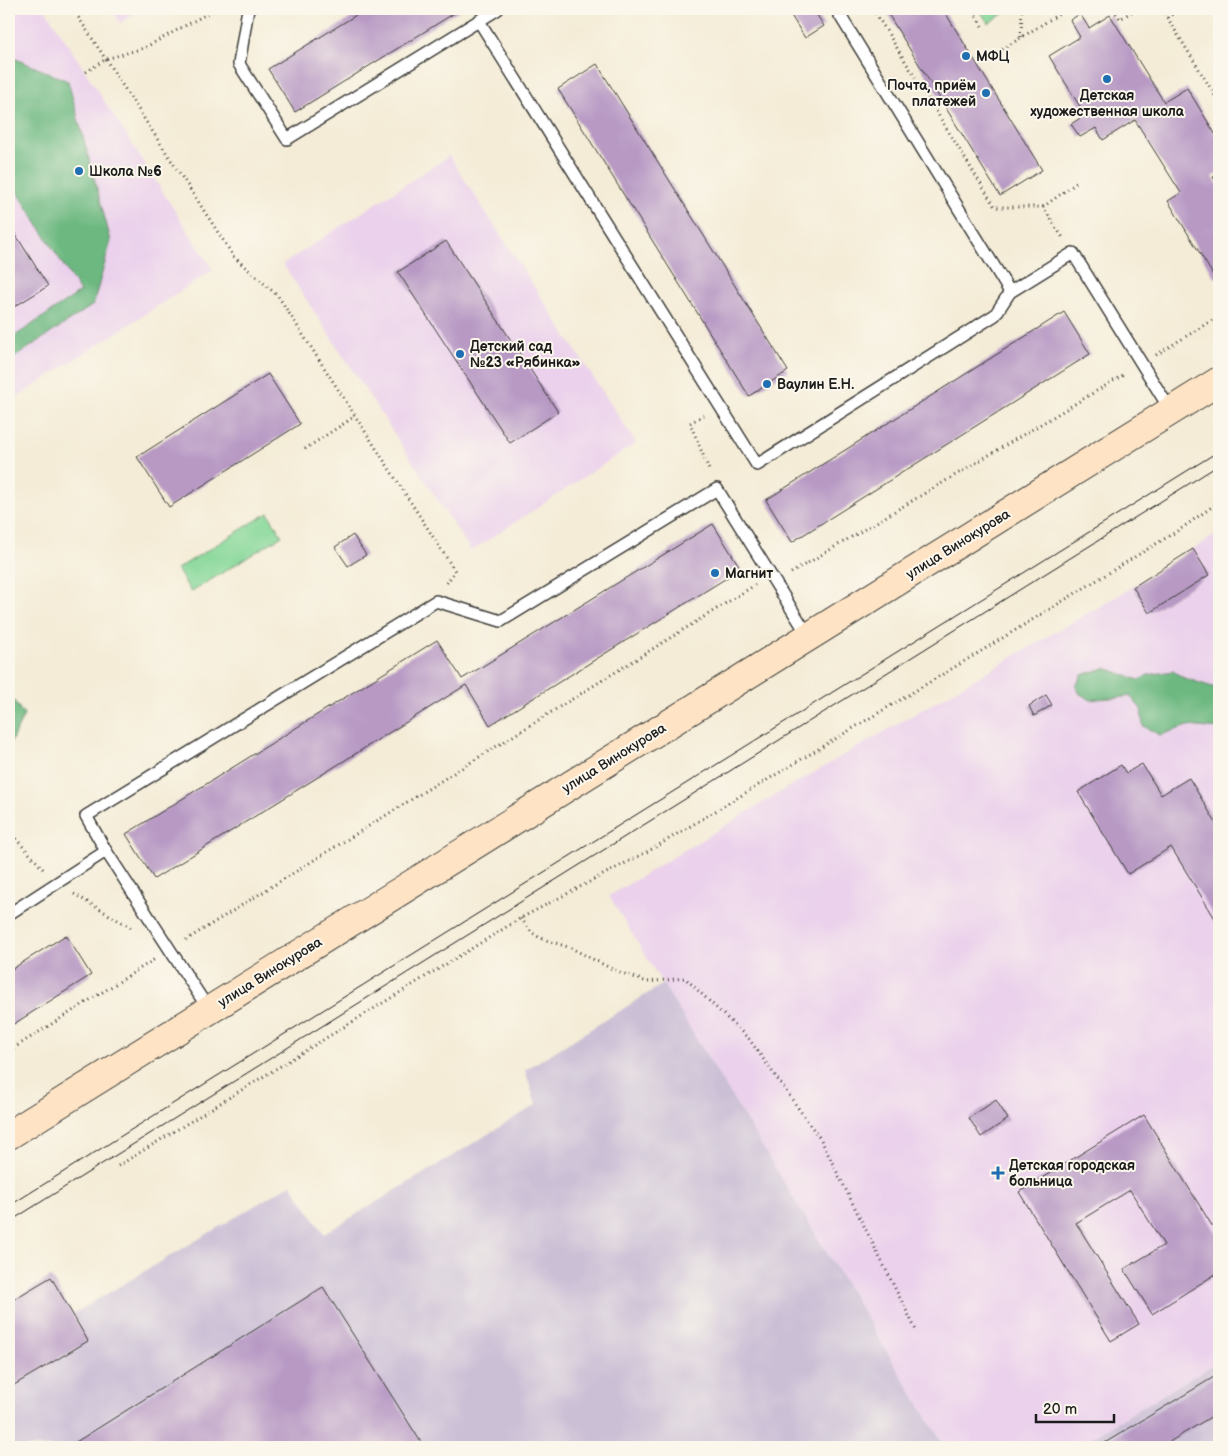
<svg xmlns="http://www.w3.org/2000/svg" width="1228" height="1456" viewBox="0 0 1228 1456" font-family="'Balsamiq Sans',sans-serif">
<rect width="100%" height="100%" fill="#fbf7ec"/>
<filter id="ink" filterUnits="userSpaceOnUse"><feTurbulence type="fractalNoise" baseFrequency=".02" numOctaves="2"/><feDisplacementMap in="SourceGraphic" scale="10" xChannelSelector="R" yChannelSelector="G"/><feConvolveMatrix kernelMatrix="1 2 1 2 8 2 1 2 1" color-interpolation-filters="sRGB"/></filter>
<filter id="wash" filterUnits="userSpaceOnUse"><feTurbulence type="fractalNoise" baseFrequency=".0096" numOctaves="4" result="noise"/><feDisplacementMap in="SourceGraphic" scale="20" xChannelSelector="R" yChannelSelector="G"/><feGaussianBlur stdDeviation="1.12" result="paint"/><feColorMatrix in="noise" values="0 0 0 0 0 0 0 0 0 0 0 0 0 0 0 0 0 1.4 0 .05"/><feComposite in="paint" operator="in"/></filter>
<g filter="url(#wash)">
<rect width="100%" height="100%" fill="#f4ecd7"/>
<!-- built -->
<g fill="#ebd1ec">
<polygon points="9,9 45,9 213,270 9,402"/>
<polygon points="112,9 142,9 120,23"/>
<polygon points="449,156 636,443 471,551 283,264"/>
<polygon points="1219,533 1219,1361 1076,1447 945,1447 609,896 772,797 1133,587 1150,613 1209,575 1193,549"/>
</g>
<!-- industrial -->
<g fill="#cbbfd6">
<polygon points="663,984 945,1447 9,1447 9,1388 88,1341 73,1314 291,1184 324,1234 536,1105 525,1070"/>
<polygon points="1219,1361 1219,1447 1076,1447"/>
</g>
<!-- green -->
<g fill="#85d798" stroke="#507a5a">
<polygon points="979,9 1011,9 988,23"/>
<polygon points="268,513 282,536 191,592 177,569"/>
</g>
<!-- forest -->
<g fill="#6cb880" stroke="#446a4e">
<polygon points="9,56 68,81 111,241 93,305 9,361 9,340 80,292 9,178"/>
<path d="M1105 668 1139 680 1148 675 1173 671 1184 678 1219 689V729L1188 726 1160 735 1143 726 1141 709 1130 696C1117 699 1105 697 1091 700L1080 694 1076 686 1082 675Z"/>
<polygon points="9,694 24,715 9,746"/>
</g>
<g id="blocks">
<!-- building -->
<g fill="#b799c4">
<polygon points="366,9 461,9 295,112 268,69"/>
<polygon points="787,9 813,9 824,26 805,38"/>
<polygon points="885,9 943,9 1042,170 1000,196"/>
<polygon points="1080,14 1089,28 1110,15 1164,102 1187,88 1219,140 1219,173 1213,177 1219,186 1219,275 1215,278 1168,201 1181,193 1135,120 1103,140 1096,128 1080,137 1071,124 1085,115 1049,56 1080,37 1070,20"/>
<polygon points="597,64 788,371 749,396 558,89"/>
<polygon points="9,224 48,286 9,310"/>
<polygon points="446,241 558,412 510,443 398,272"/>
<polygon points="1064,312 1090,354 792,542 766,500"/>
<polygon points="268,374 300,424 169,507 137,457"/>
<polygon points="713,524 741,569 490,725 466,685 154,879 126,834 437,640 462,679"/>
<polygon points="353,535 366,555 348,566 335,547"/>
<polygon points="1193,549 1209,575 1149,613 1133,587"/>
<polygon points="1046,695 1052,705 1034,716 1029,706"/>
<polygon points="1142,764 1161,795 1189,778 1219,828 1219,925 1171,847 1128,874 1078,792 1121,765 1126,773"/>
<polygon points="66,935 91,975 9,1027 9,971"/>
<polygon points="996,1100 1008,1119 981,1137 969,1118"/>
<polygon points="1144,1115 1219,1237 1219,1272 1152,1314 1124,1269 1164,1245 1130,1190 1076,1223 1139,1324 1111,1341 1019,1192"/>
<polygon points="51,1277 88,1341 9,1388 9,1302"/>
<polygon points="323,1287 424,1447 68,1447"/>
<polygon points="1219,1374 1219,1412 1161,1447 1098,1447"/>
</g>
</g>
</g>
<g filter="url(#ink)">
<use href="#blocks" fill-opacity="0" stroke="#3c3b38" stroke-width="1"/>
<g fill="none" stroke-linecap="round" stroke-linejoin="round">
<defs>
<g id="service">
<polyline points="248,9 239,64 287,139 498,9"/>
<polyline points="836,9 1010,292"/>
<polyline points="479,21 757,465 995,315 1010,292 1073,253 1171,411"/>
<polyline points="9,914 106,851"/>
<polyline points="209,1010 106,851 86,816 436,601 501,621 717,489 809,637"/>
</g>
<polyline id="secondary" points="9,1135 1219,381"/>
</defs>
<!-- service casing -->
<use href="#service" stroke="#3c3b38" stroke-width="14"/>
<!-- secondary casing -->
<use href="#secondary" stroke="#3c3b38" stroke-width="30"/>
<!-- path -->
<g stroke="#3c3b38" stroke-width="3" stroke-dasharray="1 4" stroke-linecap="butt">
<polyline points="73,9 234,257 278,296 455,571 446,584"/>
<polyline points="873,9 995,207 1043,207 1063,238"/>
<polyline points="1113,9 1120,19 1136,9"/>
<polyline points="1162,9 1219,102"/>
<polyline points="1167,18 1183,9"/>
<polyline points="982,26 975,14 984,9"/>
<polyline points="1021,37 1022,9"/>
<polyline points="998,52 1067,9"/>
<polyline points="86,72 106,59 144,48 216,9"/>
<polyline points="1043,207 1079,181"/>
<polyline points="1156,355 1219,316"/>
<polyline points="704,415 690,423 710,472"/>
<polyline points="305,449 354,417"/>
<polyline points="791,573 1125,374"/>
<polyline points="9,831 44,870"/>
<polyline points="74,894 133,929"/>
<polyline points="521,918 531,932 540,938 571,948 614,970 647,982 685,978 749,1039 821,1140 917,1332"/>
<polyline points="186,940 755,585"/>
<polyline points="9,1051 155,959"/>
<polyline points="118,1166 521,918 654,848 978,653 1182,528 1219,502"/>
</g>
<!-- service -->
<use href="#service" stroke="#fff" stroke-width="11"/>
<!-- secondary -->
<use href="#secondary" stroke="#fee4c5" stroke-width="28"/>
<!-- tram -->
<g stroke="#1c1c1c" stroke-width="1">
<polyline points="9,1206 1219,451"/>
<polyline points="9,1222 1219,465"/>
</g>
</g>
</g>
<!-- markers -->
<g fill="#1f6fb2" stroke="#fbf7ec" stroke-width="2">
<circle cx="966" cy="56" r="5"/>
<circle cx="1107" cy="79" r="5"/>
<circle cx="986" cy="93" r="5"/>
<circle cx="79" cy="171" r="5"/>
<circle cx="460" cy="354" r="5"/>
<circle cx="767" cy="384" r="5"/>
<circle cx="715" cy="573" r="5"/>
<path d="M995.5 1165.5h5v5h5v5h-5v5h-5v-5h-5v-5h5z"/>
</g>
<g text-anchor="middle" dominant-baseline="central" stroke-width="4" stroke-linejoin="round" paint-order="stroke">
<!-- poi labels -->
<g font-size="14" font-weight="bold" fill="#1c1c1c" stroke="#fbf7ec" text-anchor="start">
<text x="976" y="56">МФЦ</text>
<text x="976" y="85" text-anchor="end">Почта, приём<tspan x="976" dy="16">платежей</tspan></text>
<text x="1107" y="95" text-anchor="middle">Детская<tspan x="1107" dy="16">художественная школа</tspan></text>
<text x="89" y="171">Школа №6</text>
<text x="470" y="346">Детский сад<tspan x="470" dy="16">№23 «Рябинка»</tspan></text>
<text x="777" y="384">Ваулин Е.Н.</text>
<text x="725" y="573">Магнит</text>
<text x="1009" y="1165">Детская городская<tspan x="1009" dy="16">больница</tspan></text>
</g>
<!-- street labels -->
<g font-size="14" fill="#1c1c1c" stroke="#fbf7ec">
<text transform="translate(958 544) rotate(-32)">улица Винокурова</text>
<text transform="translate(614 758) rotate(-32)">улица Винокурова</text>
<text transform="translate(270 972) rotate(-32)">улица Винокурова</text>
</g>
</g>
<!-- margin -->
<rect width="1228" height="1456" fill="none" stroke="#fbf7ec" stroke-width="30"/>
<!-- scale -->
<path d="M1036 1414v8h78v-8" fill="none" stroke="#1c1c1c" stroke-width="2.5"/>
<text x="1043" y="1414" font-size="15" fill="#1c1c1c" stroke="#fbf7ec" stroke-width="4" paint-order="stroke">20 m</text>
</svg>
